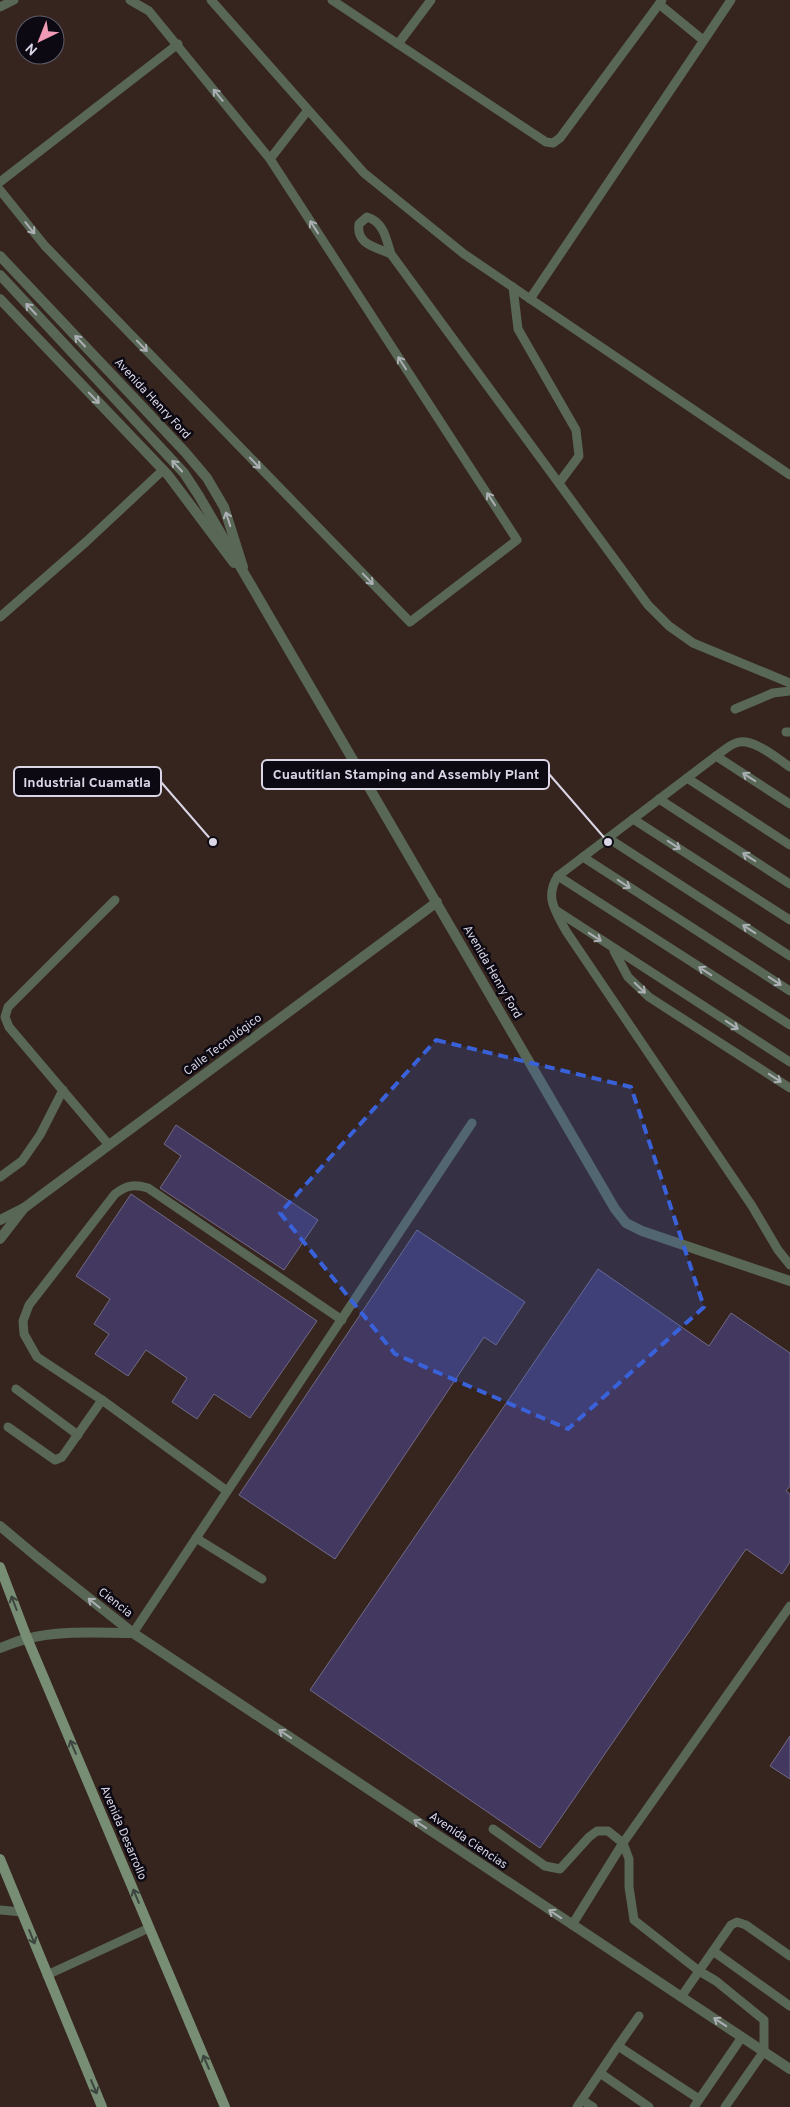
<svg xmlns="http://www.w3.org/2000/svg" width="790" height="2107" viewBox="0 0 790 2107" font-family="Overpass,sans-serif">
<rect width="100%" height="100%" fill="#231d34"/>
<!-- industrial -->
<path fill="#36241e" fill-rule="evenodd" d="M0 0H790V2107H0ZM25 25H55V55H25Z"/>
<!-- building -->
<g fill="#433860" stroke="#716a86">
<polygon points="176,1125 318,1220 284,1270 160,1188 181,1156 164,1144"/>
<polygon points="131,1194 317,1321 250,1418 214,1394 197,1419 172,1402 187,1378 146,1350 128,1376 95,1354 109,1334 94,1324 110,1299 76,1276"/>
<polygon points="417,1230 525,1302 496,1345 484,1337 335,1559 239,1495"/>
<polygon points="598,1269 709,1346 731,1313 790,1353 790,1486 786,1491 790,1494 790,1562 782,1574 746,1549 540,1848 310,1690"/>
<polygon points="790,1736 790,1779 770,1766"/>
</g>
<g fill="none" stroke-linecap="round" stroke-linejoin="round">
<!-- service -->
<g stroke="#586756" stroke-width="9">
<polyline points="211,0 364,173 464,254 790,475"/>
<polyline points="332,0 398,44 431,0"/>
<polyline points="659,4 703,40"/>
<polyline points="0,7 14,0"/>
<polyline points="398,44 546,142 553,143 560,138 662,0"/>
<polyline points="270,159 308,110"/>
<polyline points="0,182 178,44"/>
<polyline points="0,190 45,246 410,622 517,540 270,159 149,11 130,0"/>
<path d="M391 254C376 247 356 245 359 224L367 217C384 222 386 239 391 254L648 605 669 626 693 643 790 683"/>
<polyline points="513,287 518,329 576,430 579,456 559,483"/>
<polyline points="530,299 731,0"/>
<polyline points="0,617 87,541 163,470"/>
<polyline points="735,709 773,693 790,691"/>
<polyline points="786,732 790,732"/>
<path d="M716 756 558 876C544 897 556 912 566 931L752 1206 778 1250 790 1265"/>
<path d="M790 767C778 759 751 736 736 743 729 745 722 752 716 756L790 804"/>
<polyline points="687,778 790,845"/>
<polyline points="659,799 790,884"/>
<polyline points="633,819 790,920"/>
<polyline points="608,838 790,956"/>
<polyline points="583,857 790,991"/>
<polyline points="558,876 790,1025"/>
<polyline points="557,911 790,1062"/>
<polyline points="614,951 628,977 649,997 790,1088"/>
<polyline points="109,1145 9,1027 5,1017 8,1007 115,900"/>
<polyline points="0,1177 22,1161 40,1135 63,1090"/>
<polyline points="16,1389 78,1435"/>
<polyline points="8,1427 55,1460 62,1457 102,1400"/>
<path d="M227 1491 102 1400 37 1357 24 1334 23 1321 29 1305 115 1194C127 1185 134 1184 148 1188L342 1320"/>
<polyline points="196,1538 262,1579"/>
<polyline points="133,1633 472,1123"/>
<polyline points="493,1829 545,1866 560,1869 589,1837 597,1831 608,1831 623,1843 629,1859 629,1887 634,1920 699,1971 716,1981 764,2020 764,2051 725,2107"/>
<polyline points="0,1910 22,1912"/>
<polyline points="572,1925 623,1843 790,1606"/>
<polyline points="713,1951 790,2006"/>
<polyline points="47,1975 149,1928"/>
<polyline points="681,1997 731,1925 737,1922 746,1925 790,1956"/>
<polyline points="618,2046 639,2016"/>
<polyline points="600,2073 649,2107"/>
<polyline points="582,2100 593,2107"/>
<polyline points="577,2107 618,2046 699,2099"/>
<polyline points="694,2107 742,2037"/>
</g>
<!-- minor -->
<g stroke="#586756" stroke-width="10">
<polyline points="0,256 185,452 207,478 224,507 243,567"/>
<polyline points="0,299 168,475 234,563"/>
<polyline points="0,1220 24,1208"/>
<path d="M0 1648C9 1645 17 1641 26 1639 58 1630 99 1633 133 1633"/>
</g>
<!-- tertiary -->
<g stroke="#586756" stroke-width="10">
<polyline points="0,275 184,473 199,496 615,1209 626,1223 642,1231 790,1281"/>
<polyline points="0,1239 24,1208 437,902"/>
<polyline points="0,1526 37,1557 133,1633 790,2069"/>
</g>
<!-- secondary -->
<g stroke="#778e74" stroke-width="10">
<polyline points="0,1567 27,1638 225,2107"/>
<polyline points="0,1859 102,2107"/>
</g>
</g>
<!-- one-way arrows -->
<defs><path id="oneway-shaft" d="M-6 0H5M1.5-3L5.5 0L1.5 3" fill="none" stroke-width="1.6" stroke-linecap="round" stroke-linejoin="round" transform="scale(1.25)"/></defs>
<g stroke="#acafb4">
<use href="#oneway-shaft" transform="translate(218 95) rotate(-129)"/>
<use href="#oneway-shaft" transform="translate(314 227) rotate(-123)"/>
<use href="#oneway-shaft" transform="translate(30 228) rotate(51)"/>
<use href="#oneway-shaft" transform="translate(31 309) rotate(-133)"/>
<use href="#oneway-shaft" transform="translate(80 341) rotate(-133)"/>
<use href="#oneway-shaft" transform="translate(142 346) rotate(46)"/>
<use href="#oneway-shaft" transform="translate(402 363) rotate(-123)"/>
<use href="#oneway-shaft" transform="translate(94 398) rotate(46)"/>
<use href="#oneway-shaft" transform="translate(255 463) rotate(46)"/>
<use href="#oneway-shaft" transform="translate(177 466) rotate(-133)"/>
<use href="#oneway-shaft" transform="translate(491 499) rotate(-123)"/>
<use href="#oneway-shaft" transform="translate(228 519) rotate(-108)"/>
<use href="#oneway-shaft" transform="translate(368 579) rotate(46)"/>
<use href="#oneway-shaft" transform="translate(749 777) rotate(-147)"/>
<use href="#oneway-shaft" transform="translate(674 845) rotate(33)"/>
<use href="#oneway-shaft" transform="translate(749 857) rotate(-147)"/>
<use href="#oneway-shaft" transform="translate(624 884) rotate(33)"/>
<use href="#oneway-shaft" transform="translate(749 929) rotate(-147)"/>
<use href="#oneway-shaft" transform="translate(595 937) rotate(33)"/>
<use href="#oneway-shaft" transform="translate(705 971) rotate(-147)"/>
<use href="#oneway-shaft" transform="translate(775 981) rotate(33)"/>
<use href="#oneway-shaft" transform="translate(640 988) rotate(44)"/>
<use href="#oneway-shaft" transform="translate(732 1025) rotate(33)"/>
<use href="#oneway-shaft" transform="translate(775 1078) rotate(33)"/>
<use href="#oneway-shaft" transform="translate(94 1603) rotate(-141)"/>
<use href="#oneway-shaft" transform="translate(285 1734) rotate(-146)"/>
<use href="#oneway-shaft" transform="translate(420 1824) rotate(-146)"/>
<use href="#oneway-shaft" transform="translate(555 1914) rotate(-146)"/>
<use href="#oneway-shaft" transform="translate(720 2022) rotate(-147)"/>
</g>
<g stroke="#3c453f">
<use href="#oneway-shaft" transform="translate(14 1603) rotate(-111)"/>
<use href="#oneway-shaft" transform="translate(73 1747) rotate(-113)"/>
<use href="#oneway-shaft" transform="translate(136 1896) rotate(-113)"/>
<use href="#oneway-shaft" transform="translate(32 1937) rotate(68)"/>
<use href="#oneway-shaft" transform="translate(206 2062) rotate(-113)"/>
<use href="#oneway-shaft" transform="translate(94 2087) rotate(67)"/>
</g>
<!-- marked area -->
<path fill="#3962da" fill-opacity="0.2" stroke="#3962da" stroke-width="4" stroke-dasharray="10 6" stroke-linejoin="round" d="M436 1040 631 1087 704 1307 568 1429 395 1354 280 1213Z"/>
<g text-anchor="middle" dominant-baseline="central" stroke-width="5" stroke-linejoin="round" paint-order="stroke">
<!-- street labels -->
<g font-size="12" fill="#dad6e6" stroke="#0c0913">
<text transform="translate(152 399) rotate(47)">Avenida Henry Ford</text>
<text transform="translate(492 972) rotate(60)">Avenida Henry Ford</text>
<text transform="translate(223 1045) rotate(-37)">Calle Tecnológico</text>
<text transform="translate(115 1603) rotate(38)">Ciencia</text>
<text transform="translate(123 1833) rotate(67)">Avenida Desarrollo</text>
<text transform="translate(468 1841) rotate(34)">Avenida Ciencias</text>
</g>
</g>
<!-- callouts -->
<path fill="none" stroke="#dad6e6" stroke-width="2" d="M608 842L549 774M213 842L161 782"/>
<g fill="#dad6e6" stroke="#0c0913" stroke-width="2">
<circle cx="608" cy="842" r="5"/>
<circle cx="213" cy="842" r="5"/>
</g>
<g fill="#0c0913" stroke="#dad6e6" stroke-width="2">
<rect x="262" y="760" width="287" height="29" rx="5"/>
<rect x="14" y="767" width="147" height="29" rx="5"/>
</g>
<g font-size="14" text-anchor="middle" font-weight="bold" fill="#dad6e6">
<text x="406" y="779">Cuautitlan Stamping and Assembly Plant</text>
<text x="87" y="787">Industrial Cuamatla</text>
</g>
<!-- north arrow -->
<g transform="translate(40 40) rotate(223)"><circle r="24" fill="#0c0913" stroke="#5e5b67"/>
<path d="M0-4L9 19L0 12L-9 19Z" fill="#f09ab5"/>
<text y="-8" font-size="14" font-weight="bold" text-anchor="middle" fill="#dad6e6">N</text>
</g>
</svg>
